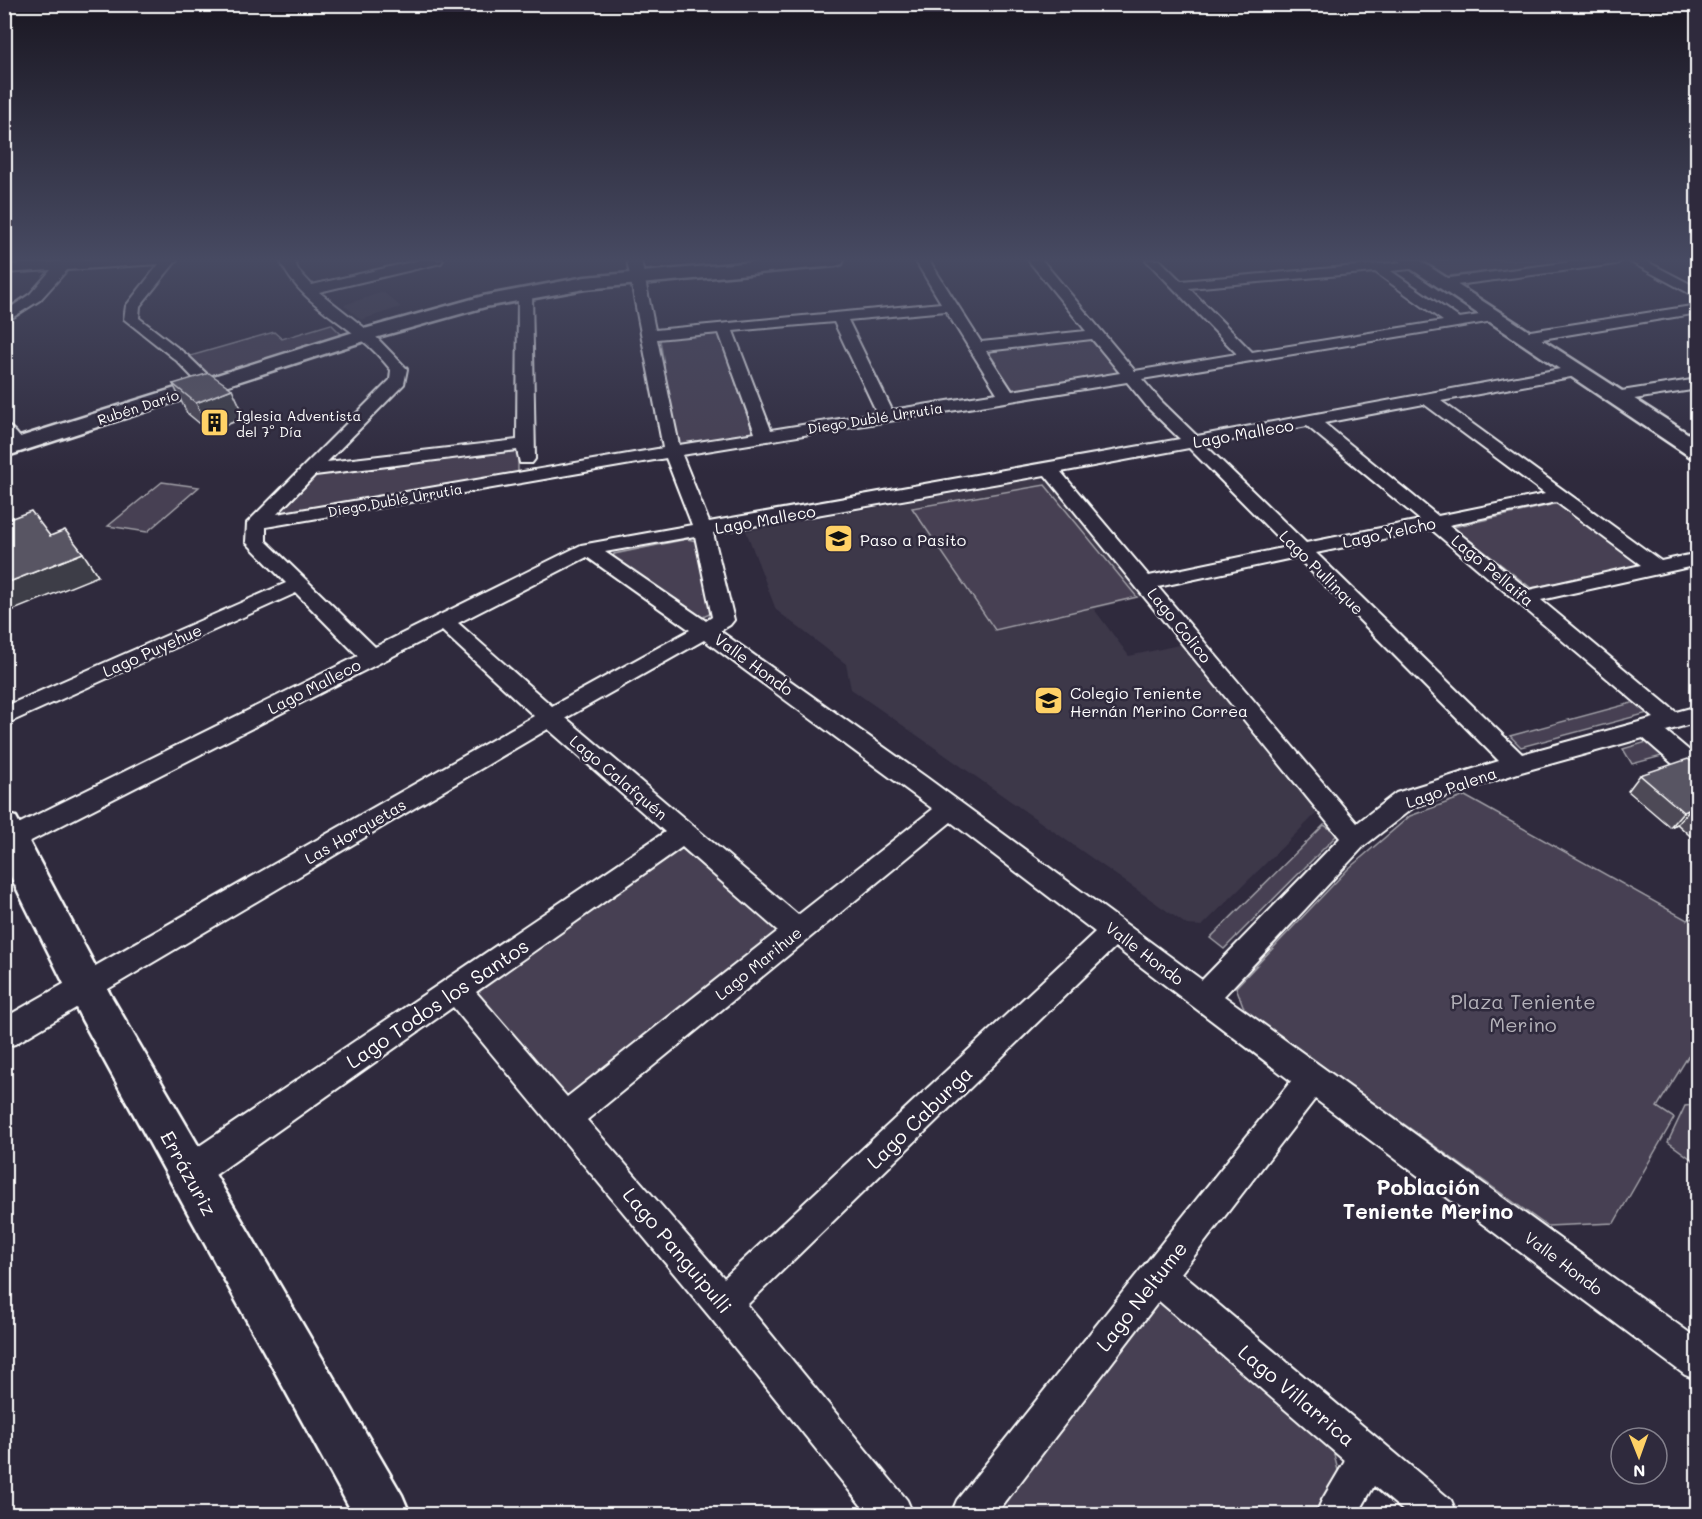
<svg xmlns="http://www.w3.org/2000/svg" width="1702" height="1519" viewBox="0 0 1702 1519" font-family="Mali,sans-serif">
<rect width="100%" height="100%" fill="#2f2a3d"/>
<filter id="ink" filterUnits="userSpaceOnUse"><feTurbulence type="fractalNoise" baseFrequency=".0167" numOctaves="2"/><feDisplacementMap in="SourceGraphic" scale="12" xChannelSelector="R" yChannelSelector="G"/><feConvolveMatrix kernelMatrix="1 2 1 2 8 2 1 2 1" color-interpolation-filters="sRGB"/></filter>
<g filter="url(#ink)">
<!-- built -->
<g fill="#3c3749">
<polygon points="383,292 401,307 361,320 344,305"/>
<polygon points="1038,478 1047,481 1143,597 1094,609 1129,656 1183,644 1318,812 1202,926 1187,925 851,689 846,664 776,610 746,531"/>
</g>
<!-- green -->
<g fill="#464152" stroke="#a2a0a8" stroke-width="1.5">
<polygon points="1415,260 1582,260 1440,277"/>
<polygon points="331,324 344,337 214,379 190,356 274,332 282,339"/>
<polygon points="719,334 754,435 680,446 671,409 660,339"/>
<polygon points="1089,338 1120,373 1013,390 987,350"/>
<polygon points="518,446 518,476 271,517 318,471"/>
<polygon points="162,482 199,487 147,532 108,526"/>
<polygon points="1045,485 1137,597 995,630 912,508"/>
<polygon points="1564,502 1649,564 1531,588 1453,527"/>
<polygon points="687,539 696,541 714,612 701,618 613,558 614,554"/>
<polygon points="1635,702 1648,713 1521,747 1510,736"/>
<polygon points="1650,741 1666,755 1632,764 1623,749"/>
<polygon points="1465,796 1687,920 1697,917 1697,1042 1657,1107 1674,1118 1614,1223 1547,1226 1245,1011 1236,987 1348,869 1410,816"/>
<polygon points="1324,825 1338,834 1224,949 1210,938"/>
<polygon points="681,848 780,931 568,1100 473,995"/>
<polygon points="1693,1105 1697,1107 1697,1163 1668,1142 1685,1106"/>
<polygon points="1158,1293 1333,1451 1341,1482 1321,1514 989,1514"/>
</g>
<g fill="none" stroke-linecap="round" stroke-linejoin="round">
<defs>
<g id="street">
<polygon points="61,260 177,260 140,306 139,318 187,355 214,381 216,384 214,387 202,387 177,361 124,319 126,306 159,264 67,270 40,300 4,323 4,312 30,294 51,270 4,273 4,265 59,262"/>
<path d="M280 260H294L298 270 312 285 420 260H443L441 263 319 292 375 336 407 369 404 384 327 462 517 440 518 293 525 289 532 293 535 459 532 463H520L517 450 315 475 277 514 663 448 627 260H641L655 330 941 303 915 260H929L981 342 1086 331 1028 260H1042L1135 371 1237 354 1146 260H1160L1181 281 1415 261 1422 265 1420 268 1391 271 1459 318 1493 313 1500 317 1493 321 1142 379 1161 401 1197 436 1576 366 1582 368 1584 371 1582 374 1576 376 1441 401 1661 561 1698 553V565L1541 600 1676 712 1698 706V722L1666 731 1698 758V781L1689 778 1643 738 1521 772 1414 807 1364 846 1224 996 1698 1339V1380L1685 1375 1315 1099 1181 1273 1451 1500 1457 1514H1407L1374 1486 1358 1514H1316L1322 1500 1345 1461 1159 1301 996 1514H951L957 1500 1291 1081 1115 947 747 1305 907 1500 913 1514H868L710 1317 453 1007 201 1185 189 1189 177 1185 173 1173 177 1161 665 832 548 729 15 1044 4 1047V1018L534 716 442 631 21 846 12 849 4 847V831L358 656 296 593 4 725V707L286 583 246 542 247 523 390 380 391 370C382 359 373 349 362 340 333 316 295 296 280 260ZM1375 272 1443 321 1252 352 1189 288ZM946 311 997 393 892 410 848 320ZM834 322 877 413 771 430 733 331ZM719 333 755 433 679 445 657 339ZM1092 339 1120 373 1012 391 986 351ZM1127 382 1149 409 1180 439 709 522 682 455ZM1424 404 1545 494 1438 516 1324 423ZM1307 426 1420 520 1306 543 1205 445ZM1189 448 1287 547 1149 576 1061 472ZM666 458 692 525 581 545 375 647 266 541V527ZM1045 475 1340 838 1202 980 926 777 720 631 730 625 734 620 713 533ZM1556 502 1641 565 1529 590 1449 525ZM1431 529 1654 718 1522 754 1316 553ZM695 536 712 617 706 621 605 552ZM587 557 690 630 552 706 458 623ZM1297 557 1499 761 1396 793 1357 823 1158 587ZM704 640 933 809 798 915 566 718ZM951 822 1095 932 724 1278 587 1120ZM682 847 778 931 567 1097 476 992Z"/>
<polygon points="1587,260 1623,260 1616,264 1441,287 1434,283 1441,279"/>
<polygon points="1627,260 1644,260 1698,288 1698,298"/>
<polygon points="1698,305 1698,313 1524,342 1516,337 1524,332"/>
<polygon points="1698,379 1698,389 1615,402 1607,397 1615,392"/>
<path d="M4 425C14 427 20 438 26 446L23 450H11L4 442Z"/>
</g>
<g id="secondary">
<polygon points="777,260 844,260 842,264 835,266 585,289 485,307 371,339 4,457 4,442 357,331 483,296 585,277"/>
<polygon points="1398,260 1419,260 1698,440 1698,458 1689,456"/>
<polygon points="4,814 16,817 110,994 402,1495 410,1514 353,1514 82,1020 4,863"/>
</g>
</defs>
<!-- street casing -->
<use href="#street" stroke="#fff" stroke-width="4"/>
<!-- secondary casing -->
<use href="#secondary" stroke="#fff" stroke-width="5"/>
<!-- street -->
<use href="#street" fill="#2f2a3d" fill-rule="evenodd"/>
<!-- secondary -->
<use href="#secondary" fill="#2f2a3d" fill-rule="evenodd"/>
</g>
<!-- wall -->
<g fill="#4d4956" stroke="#fff" stroke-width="1.5">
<polygon points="173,384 232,389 245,417 210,432 187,413"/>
<polygon points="1698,766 1698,843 1677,824 1670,827 1628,791 1640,775"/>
</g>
<!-- shaded-wall -->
<g fill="#3e3c46" stroke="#fff" stroke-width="1.5">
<polygon points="232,389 245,417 210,432 196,403"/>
<polygon points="83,553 98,576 4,614 4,584"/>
<polygon points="1691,809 1677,824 1670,827 1683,812"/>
</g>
<!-- building -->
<g fill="#595564" stroke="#fff" stroke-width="1.5">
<polygon points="209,373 232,389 196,403 173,384"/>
<polygon points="31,511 50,536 65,530 83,553 4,584 4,521"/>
<polygon points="1688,759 1698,766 1698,815 1691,809 1683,812 1640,775"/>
</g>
</g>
<!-- sky -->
<linearGradient id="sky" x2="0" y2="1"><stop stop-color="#1a1722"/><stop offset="0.55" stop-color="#474a62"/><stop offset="1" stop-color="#474a62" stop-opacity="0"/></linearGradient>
<rect width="1702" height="472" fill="url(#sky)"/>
<!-- icons -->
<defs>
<symbol id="building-square" viewBox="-11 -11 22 22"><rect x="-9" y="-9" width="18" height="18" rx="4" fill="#ffd166" stroke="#2f2a3d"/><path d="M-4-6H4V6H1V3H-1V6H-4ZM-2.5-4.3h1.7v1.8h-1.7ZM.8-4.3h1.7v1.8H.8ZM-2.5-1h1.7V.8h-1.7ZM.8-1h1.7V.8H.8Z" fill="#111"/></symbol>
<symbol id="school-square" viewBox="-11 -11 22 22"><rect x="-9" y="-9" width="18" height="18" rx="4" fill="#ffd166" stroke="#2f2a3d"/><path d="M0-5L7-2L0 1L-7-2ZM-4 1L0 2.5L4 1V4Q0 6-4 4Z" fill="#111"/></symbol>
</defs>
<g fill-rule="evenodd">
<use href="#building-square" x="198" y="406" width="33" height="33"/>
<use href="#school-square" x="822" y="522" width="33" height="33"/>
<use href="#school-square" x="1032" y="684" width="33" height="33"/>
</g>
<g text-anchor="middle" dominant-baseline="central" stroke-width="5" stroke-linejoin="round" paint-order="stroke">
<!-- far-street labels -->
<g font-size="14" fill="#fff" stroke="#2f2a3d">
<text transform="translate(138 407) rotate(-18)">Rubén Darío</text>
<text transform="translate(875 418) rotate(-9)">Diego Dublé Urrutia</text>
<text transform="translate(395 500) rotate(-10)">Diego Dublé Urrutia</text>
</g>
<!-- far-poi labels -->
<g font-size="14" fill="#fff" stroke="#2f2a3d" text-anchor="start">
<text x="236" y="415">Iglesia Adventista<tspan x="236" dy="16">del 7° Día</tspan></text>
</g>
<!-- street labels -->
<g font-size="16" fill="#fff" stroke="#2f2a3d">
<text transform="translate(1243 433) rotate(-10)">Lago Malleco</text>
<text transform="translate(765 519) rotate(-10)">Lago Malleco</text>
<text transform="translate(1389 532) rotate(-12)">Lago Yelcho</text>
<text transform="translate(1493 570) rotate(40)">Lago Pellaifa</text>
<text transform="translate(1322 572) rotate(45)">Lago Pullinque</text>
<text transform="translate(1180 625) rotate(51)">Lago Colico</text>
<text transform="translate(152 650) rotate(-24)">Lago Puyehue</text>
<text transform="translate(754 664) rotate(36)">Valle Hondo</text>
<text transform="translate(314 686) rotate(-27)">Lago Malleco</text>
<text transform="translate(619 777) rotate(40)">Lago Calafquén</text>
<text transform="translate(1451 787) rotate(-19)">Lago Palena</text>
<text transform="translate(355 831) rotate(-30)">Las Horquetas</text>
<text transform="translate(1145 953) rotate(37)">Valle Hondo</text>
<text transform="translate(758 963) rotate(-39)">Lago Marihue</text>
<text transform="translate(1564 1263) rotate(37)">Valle Hondo</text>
</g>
<!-- poi labels -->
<g font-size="16" fill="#fff" stroke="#2f2a3d" text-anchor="start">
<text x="860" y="539">Paso a Pasito</text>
<text x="1070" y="692">Colegio Teniente<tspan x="1070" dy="18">Hernán Merino Correa</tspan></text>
</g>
<!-- near-park labels -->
<g font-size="20" fill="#b5b3ba" stroke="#2f2a3d">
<text x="1523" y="1001">Plaza Teniente<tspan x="1523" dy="23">Merino</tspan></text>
</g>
<!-- near-street labels -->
<g font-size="20" fill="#fff" stroke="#2f2a3d">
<text transform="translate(437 1003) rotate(-34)">Lago Todos los Santos</text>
<text transform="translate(919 1117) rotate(-44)">Lago Caburga</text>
<text transform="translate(189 1173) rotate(61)">Errázuriz</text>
<text transform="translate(678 1250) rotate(50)">Lago Panguipulli</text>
<text transform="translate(1141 1296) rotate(-52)">Lago Neltume</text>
<text transform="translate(1297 1395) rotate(40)">Lago Villarrica</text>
</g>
<!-- near-neighbourhood labels -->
<g font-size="21" font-weight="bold" fill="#fff" stroke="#2f2a3d">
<text x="1428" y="1186">Población<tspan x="1428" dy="24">Teniente Merino</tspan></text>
</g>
</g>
<!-- margin -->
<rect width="1702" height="1519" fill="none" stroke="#2f2a3d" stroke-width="24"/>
<rect x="12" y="12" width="1678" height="1495" fill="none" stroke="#fff" stroke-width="2" filter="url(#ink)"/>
<!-- north arrow -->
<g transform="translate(1639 1456) rotate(179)"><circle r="28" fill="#2f2a3d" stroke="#827f8b" stroke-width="1.5"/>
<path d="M0-4.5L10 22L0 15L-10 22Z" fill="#ffd166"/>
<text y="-9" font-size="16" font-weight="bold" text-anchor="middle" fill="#ffffff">N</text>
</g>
</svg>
